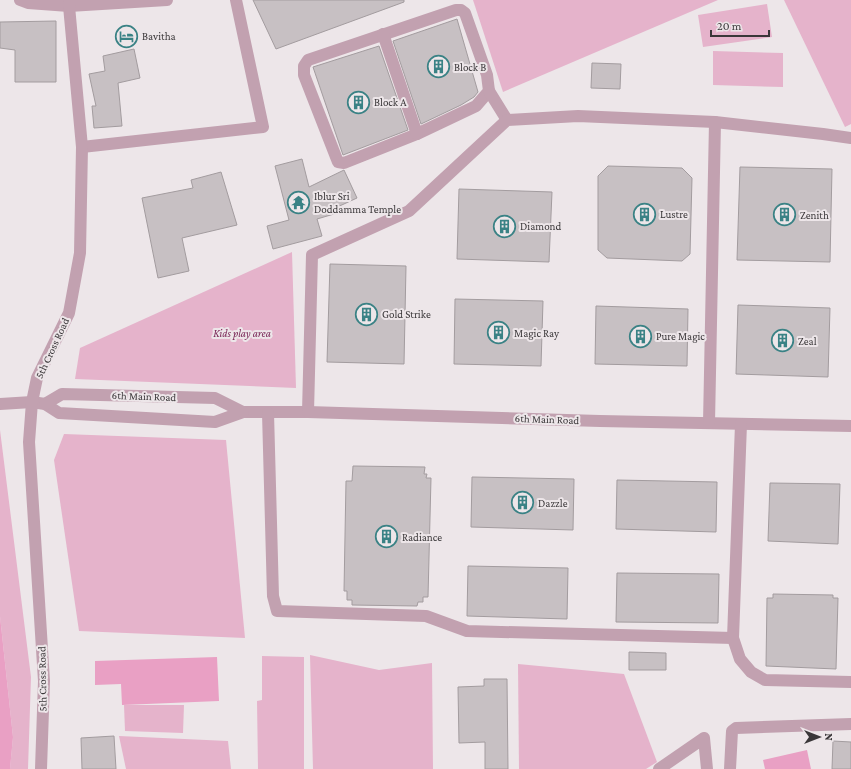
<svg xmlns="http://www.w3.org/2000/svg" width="851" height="769" viewBox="0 0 851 769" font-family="'Crimson Pro',serif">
<rect width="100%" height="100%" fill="#ede6e9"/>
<!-- green -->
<g fill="#e5b3cb">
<polygon points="473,0 718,0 503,92"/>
<polygon points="784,0 851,0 851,124 845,127"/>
<polygon points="767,4 772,37 703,47 698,15"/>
<polygon points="713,51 783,53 783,87 713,85"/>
<polygon points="292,252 296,388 75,379 80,348"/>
<polygon points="0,430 31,677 28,769 10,769 13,737 0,616"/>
<polygon points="64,434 226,440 245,638 79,631 54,460"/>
<polygon points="310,655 379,670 432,663 433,769 313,769"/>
<polygon points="262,656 304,657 304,769 258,769 257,701 262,700"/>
<polygon points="518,664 624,674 657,762 646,769 519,769"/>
<polygon points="124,705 184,705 183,733 125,731"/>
<polygon points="119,736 228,741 231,769 126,769"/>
</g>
<!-- water -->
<g fill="#e9a0c4">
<polygon points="0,616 13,737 10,769 0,769"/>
<polygon points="217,657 219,701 122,705 121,684 95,685 95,661"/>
<polygon points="807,750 811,769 765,769 763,760"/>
</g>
<!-- building -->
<g fill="#c7c0c3" stroke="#a39c9f">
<polygon points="253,0 404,0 404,2 276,49"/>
<polygon points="457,19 478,92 474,97 461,105 421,124 393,41"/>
<polygon points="56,21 56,82 15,82 15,50 0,48 0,22"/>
<polygon points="379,46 408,130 343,155 313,67"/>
<polygon points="134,49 140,78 118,83 122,126 94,128 92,106 96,106 89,74 105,71 103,56"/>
<polygon points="592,63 621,64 620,89 591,88"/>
<polygon points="302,159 309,187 344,170 357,198 333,209 334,214 317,219 322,236 273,249 267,226 289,220 275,166"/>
<polygon points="608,166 682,168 692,178 690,254 682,261 607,258 598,250 598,176"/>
<polygon points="740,167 832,169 830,262 737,260"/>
<polygon points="221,172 237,225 182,238 189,271 158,278 142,198 193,188 191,180"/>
<polygon points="459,189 552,192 549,262 457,259"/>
<polygon points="330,264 406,266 404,364 327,362"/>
<polygon points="455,299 543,301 541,366 454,364"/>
<polygon points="738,305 830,308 828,377 736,374"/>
<polygon points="596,306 688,309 687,366 595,364"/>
<polygon points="353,466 425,467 424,474 427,474 426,478 431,478 428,597 423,597 423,602 418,602 417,606 352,605 352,600 347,600 347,591 344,591 346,481 352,481"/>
<polygon points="472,477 574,479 573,530 471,527"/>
<polygon points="617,480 717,482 716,532 616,529"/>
<polygon points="770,483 840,484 838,544 768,541"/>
<polygon points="468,566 568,568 567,619 467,616"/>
<polygon points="617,573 719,574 718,623 616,622"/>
<polygon points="773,594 833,595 833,598 838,598 836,669 766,666 767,598 773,598"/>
<polygon points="629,652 666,653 666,670 629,670"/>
<polygon points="484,679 507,679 508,769 485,769 485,742 459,743 458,687 484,686"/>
<polygon points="114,736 116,769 82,769 81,738"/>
<polygon points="833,741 851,742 851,769 832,769"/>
</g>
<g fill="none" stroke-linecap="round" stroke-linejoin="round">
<!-- minor -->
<g stroke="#c2a1b0" stroke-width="12">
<polyline points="20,0 28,3 69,6 167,0"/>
<polygon points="456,10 461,10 465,13 487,75 489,91 476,106 417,134 344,163 338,162 336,157 304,75 304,66 308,60"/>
<polyline points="383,34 417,134"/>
<polyline points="489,91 507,120"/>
<polyline points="82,147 263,127 236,0"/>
<polyline points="0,404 32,402 45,404 59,413 215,422 243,412 308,412 600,421 851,426"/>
<polyline points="45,404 62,394 215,398 243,412"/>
<polyline points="308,412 312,255 409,211 507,120 578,116 715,122 823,134 851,138"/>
<polyline points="268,413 273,596 277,611 426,616 467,631 733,638"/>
<polyline points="709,423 715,122"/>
<polyline points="741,424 733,638 740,659 751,672 765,680 851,682"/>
<polyline points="41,769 44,681 29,442 32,402 37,378 69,313 80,253 82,147 69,6 70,0"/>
<polyline points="659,769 704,738 707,769"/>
<polyline points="730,769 732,731 736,728 851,724"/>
</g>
</g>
<!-- icons -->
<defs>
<symbol id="hotel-ring" viewBox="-11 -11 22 22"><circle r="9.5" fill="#ede6e9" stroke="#3a8285" stroke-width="1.5"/><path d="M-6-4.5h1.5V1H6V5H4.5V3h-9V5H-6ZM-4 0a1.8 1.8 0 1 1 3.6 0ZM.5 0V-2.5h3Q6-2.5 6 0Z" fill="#3a8285"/></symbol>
<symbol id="building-ring" viewBox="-11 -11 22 22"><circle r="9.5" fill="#ede6e9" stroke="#3a8285" stroke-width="1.5"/><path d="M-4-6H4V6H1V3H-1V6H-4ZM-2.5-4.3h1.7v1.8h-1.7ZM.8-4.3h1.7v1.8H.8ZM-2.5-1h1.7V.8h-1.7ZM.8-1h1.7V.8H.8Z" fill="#3a8285"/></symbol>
<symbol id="temple-ring" viewBox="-11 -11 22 22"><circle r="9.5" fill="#ede6e9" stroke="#3a8285" stroke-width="1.5"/><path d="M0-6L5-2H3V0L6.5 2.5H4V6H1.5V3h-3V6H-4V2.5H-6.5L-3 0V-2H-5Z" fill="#3a8285"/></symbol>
</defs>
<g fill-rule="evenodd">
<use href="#hotel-ring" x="114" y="24" width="25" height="25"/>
<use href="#building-ring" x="426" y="54" width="25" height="25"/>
<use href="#building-ring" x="346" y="90" width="25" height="25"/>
<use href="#temple-ring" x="286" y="190" width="25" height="25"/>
<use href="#building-ring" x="632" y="202" width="25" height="25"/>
<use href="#building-ring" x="772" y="202" width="25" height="25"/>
<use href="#building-ring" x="492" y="214" width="25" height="25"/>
<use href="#building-ring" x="354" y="302" width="25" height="25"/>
<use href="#building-ring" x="486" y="320" width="25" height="25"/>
<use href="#building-ring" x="628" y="324" width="25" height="25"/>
<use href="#building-ring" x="770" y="328" width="25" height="25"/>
<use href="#building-ring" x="510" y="490" width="25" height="25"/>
<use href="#building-ring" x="374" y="524" width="25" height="25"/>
</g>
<g text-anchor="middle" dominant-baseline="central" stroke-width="4" stroke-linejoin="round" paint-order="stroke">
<!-- poi labels -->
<g font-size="11" fill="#3a3739" stroke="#ede6e9" text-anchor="start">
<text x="142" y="36">Bavitha</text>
<text x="454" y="67">Block B</text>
<text x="374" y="102">Block A</text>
<text x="314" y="196">Iblur Sri<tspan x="314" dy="13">Doddamma Temple</tspan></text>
<text x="660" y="214">Lustre</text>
<text x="800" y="215">Zenith</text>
<text x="520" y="226">Diamond</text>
<text x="382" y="314">Gold Strike</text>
<text x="514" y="333">Magic Ray</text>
<text x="656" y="336">Pure Magic</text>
<text x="798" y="341">Zeal</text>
<text x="538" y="503">Dazzle</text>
<text x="402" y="537">Radiance</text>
</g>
<!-- park labels -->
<g font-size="11" font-style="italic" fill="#7a2757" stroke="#ede6e9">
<text x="242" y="333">Kids play area</text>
</g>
<!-- street labels -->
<g font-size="11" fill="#3a3739" stroke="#ede6e9">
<text transform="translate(52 348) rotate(-65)">5th Cross Road</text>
<text transform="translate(144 396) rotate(2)">6th Main Road</text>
<text transform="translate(547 419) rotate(2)">6th Main Road</text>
<text transform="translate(42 679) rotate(-91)">5th Cross Road</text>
</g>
</g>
<!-- north arrow -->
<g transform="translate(819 737) rotate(90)" stroke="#ede6e9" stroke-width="3" paint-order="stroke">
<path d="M0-3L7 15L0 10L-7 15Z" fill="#3a3739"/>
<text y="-6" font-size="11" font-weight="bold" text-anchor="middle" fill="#3a3739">N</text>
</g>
<!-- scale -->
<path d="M711 30v6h58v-6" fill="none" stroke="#3a3739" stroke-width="2"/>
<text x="717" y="30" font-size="12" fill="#3a3739" stroke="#ede6e9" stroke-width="3" paint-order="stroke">20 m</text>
</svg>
